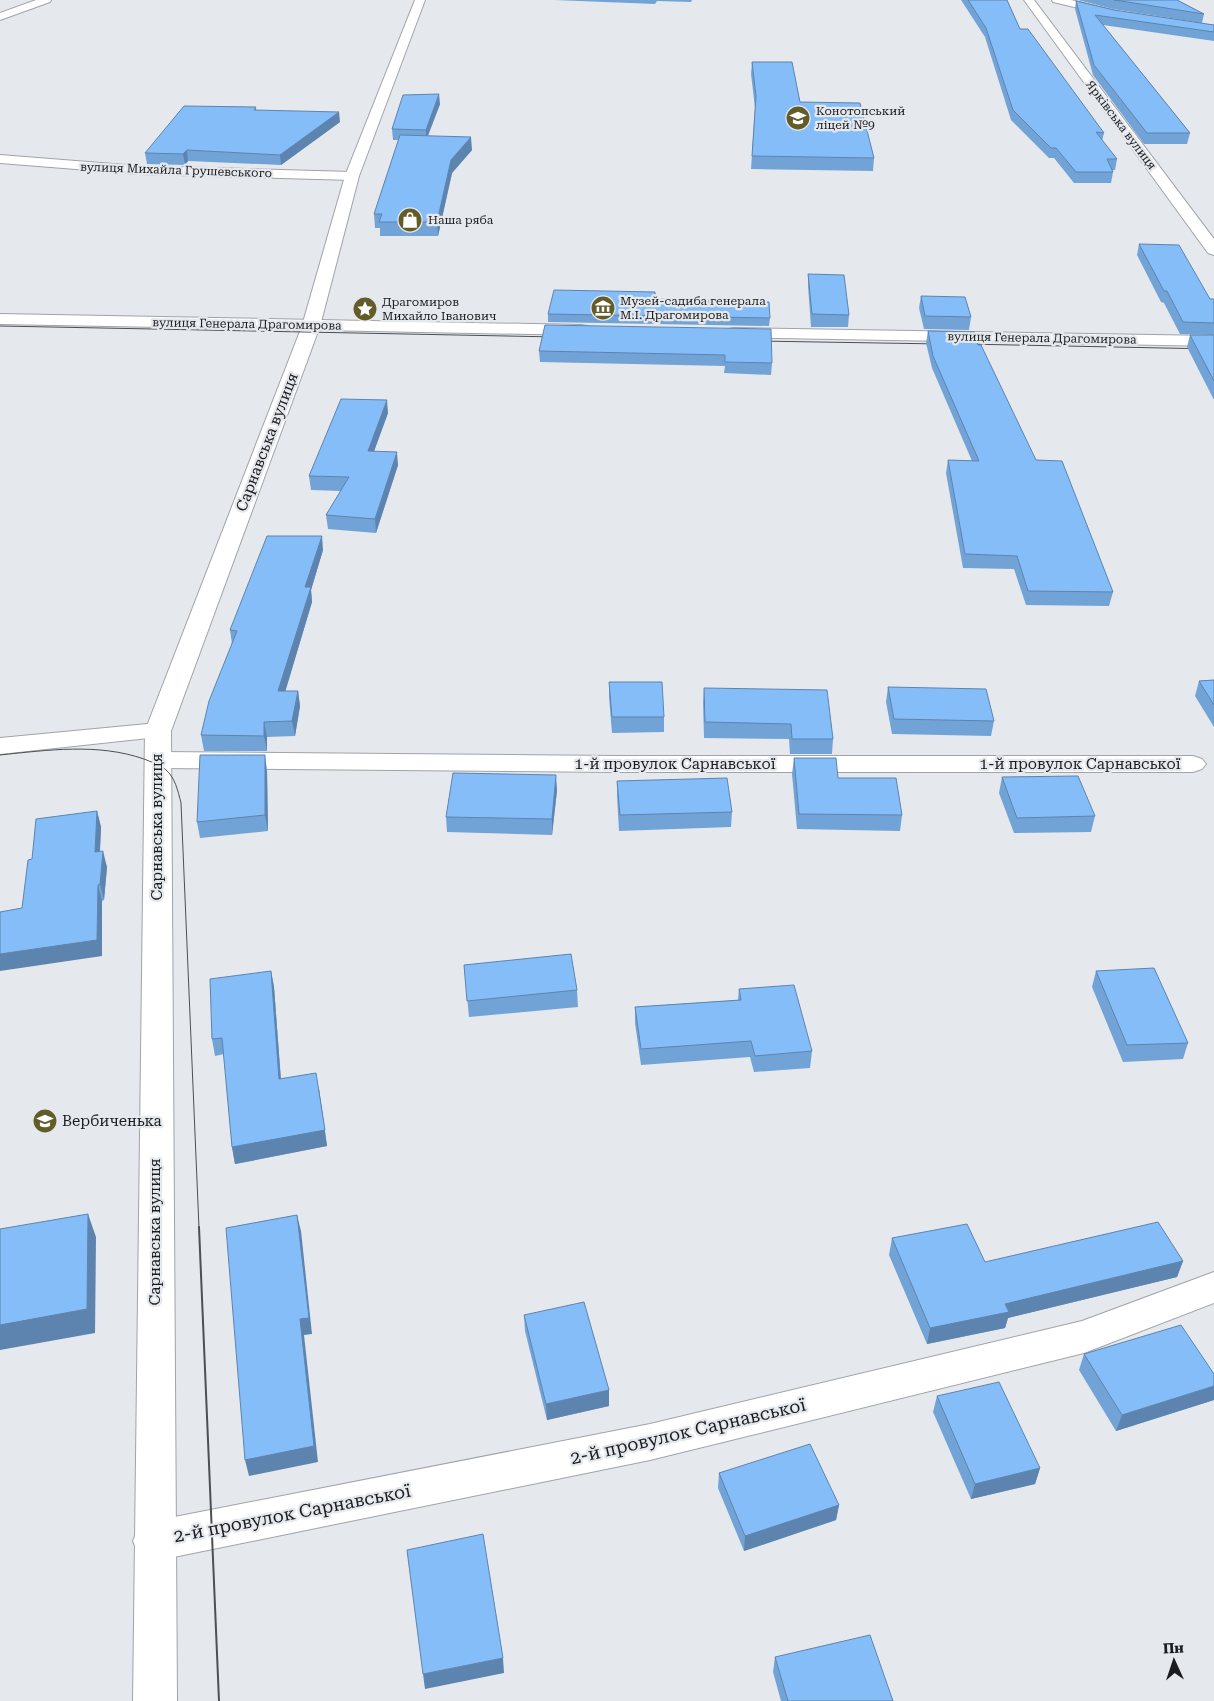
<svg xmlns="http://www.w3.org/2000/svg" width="1214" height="1701" viewBox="0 0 1214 1701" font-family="'Roboto Serif',serif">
<rect width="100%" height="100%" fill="#e5e8ed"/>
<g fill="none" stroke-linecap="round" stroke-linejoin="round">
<defs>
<g id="street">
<polygon points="36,0 51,0 50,2 0,20 0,13"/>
<polygon points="1024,0 1034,0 1214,239 1214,255 1208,253"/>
<polygon points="1052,0 1071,0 1116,11 1117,13 1112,16 1053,2"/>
<polygon points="0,155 139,166 352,172 357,173 359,176 357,179 352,180 139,174 0,163"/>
<polygon points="0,314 581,325 587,326 590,330 587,334 581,335 0,324"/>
<polygon points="734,328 1214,336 1214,346 728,337 725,333 728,329"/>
<polygon points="158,723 167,726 171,731 167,736 0,754 0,738"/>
<polygon points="158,752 615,756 1193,756 1202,759 1206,764 1202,769 1193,772 615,772 158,768 149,765 145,760 149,755"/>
<polygon points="1214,1272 1214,1303 1084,1353 650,1460 154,1561 139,1555 133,1541 139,1527 154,1521 650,1424 1082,1321"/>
</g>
<polygon id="secondary" points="415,0 425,0 359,176 320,326 171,731 177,1701 133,1701 145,731 302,326 345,176"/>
</defs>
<!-- street casing -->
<use href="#street" stroke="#a0a3a7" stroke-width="2"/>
<!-- secondary casing -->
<use href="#secondary" stroke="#a0a3a7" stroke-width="2"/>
<!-- street -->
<use href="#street" fill="#fff" fill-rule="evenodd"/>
<!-- secondary -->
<use href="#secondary" fill="#fff" fill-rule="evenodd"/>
<!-- tram-far1 -->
<g stroke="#4d4f51" stroke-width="1">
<polyline points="0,326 557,337"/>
<polyline points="757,341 942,344"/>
<polyline points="964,344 1214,349"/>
<path d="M0 755C48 750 98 743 144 759 151 762 159 764 165 769 175 777 178 791 181 803L199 1228"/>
</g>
<!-- tram -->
<polyline stroke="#4d4f51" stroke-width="2" points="199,1227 219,1701"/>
</g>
<!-- wall -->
<g fill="#72a3d6">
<polygon points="554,0 692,0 691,2 657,1 655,4"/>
<polygon points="961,0 1007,0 1020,29 1104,133 1102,141 1117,159 1115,170 1112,170 1113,172 1111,183 1074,183 1054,158 1049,158 1011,120 985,37"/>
<polygon points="1078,0 1177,0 1204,14 1202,23 1113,9"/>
<polygon points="1076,1 1114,10 1214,25 1214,41 1103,25 1190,133 1187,144 1144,144 1093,75 1075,9"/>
<polygon points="752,62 800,102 874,158 873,171 751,169 755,108 751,74"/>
<polygon points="440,104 428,136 472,150 452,173 438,236 380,236 380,228 375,228 374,214 399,140 393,140 392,129"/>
<polygon points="256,107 256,110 340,122 281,165 188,161 185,165 147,164 145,153"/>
<polygon points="1139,244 1210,299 1214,299 1214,335 1180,334 1164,303 1161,302 1137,255"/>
<polygon points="808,274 849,315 848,327 811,327 808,286"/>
<polygon points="655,292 655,299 770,318 769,326 548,322 548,314"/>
<polygon points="921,296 971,317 969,330 924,329 919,308"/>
<polygon points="545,325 772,363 771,375 724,373 725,366 540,362 539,351"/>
<polygon points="928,331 978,345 1036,460 1113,592 1109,606 1026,605 1014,569 963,568 946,473 948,460 972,461 932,368 926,343"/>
<polygon points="1190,335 1214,335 1214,400 1187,347"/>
<polygon points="388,413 374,451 398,465 376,533 328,529 326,515 341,491 311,490 309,476"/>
<polygon points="323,550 311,590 312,602 285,691 298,691 300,706 295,736 267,737 267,751 204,751 201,735 232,644 230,630"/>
<polygon points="1214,680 1214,727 1195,696 1199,681"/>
<polygon points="609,682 664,717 664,732 612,733 609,697"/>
<polygon points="888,687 994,721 991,736 892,734 886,702"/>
<polygon points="704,688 833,739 832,754 790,754 789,739 704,738 703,703"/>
<polygon points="794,758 838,778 902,815 900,831 797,829 792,774"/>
<polygon points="267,771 268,831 200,838 197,822"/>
<polygon points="1002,777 1095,816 1091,832 1014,833 999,793"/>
<polygon points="617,781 732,812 731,827 619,831 617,796"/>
<polygon points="557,790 552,835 447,832 446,817"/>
<polygon points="97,811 101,827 100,852 107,867 104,900 102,901 102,956 22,908 32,859"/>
<polygon points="464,965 577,990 578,1007 469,1017"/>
<polygon points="271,971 274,987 281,1079 319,1089 327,1146 235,1164 232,1147 224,1054 215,1056 212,1039"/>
<polygon points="1096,971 1188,1043 1183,1059 1123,1062 1092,987"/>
<polygon points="739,989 812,1051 810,1068 754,1072 750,1057 641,1065 635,1023 635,1007 738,1000"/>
<polygon points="892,1238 985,1262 1183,1261 1177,1277 1008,1318 1005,1328 927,1344 889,1255"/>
<polygon points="524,1315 609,1406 547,1420 525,1331"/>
<polygon points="1084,1354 1214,1374 1214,1400 1116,1431 1079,1370"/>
<polygon points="937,1396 1040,1468 1035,1484 971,1499 933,1412"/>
<polygon points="719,1473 839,1505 836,1520 744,1551 718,1488"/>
<polygon points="775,1657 893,1701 781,1701 773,1672"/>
</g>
<!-- shaded-wall -->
<g fill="#5d84ae">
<polygon points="439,94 440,104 426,140 426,130"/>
<polygon points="339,112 340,122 281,165 280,155"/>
<polygon points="471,137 472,150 452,173 438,236 437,222 451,160"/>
<polygon points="187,150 188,161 185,165 183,154"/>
<polygon points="387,400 388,413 369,465 368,451"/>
<polygon points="397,452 398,465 376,533 375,519"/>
<polygon points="322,536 323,550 311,590 312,602 281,706 278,691 305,587"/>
<polygon points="298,691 300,706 295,736 292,721"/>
<polygon points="264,722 267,737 267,751 264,736"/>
<polygon points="265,755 267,771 268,831 265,815"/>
<polygon points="556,775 557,790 552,835 552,819"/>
<polygon points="97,811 101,827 99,868 95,852"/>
<polygon points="103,851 107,867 104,900 100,884"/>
<polygon points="98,885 102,901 102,956 0,971 0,954"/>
<polygon points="271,971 274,987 282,1096 279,1079"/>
<polygon points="319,1089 327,1146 235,1164 232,1147"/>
<polygon points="88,1214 96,1237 95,1333 0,1350 0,1325"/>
<polygon points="297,1215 301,1231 312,1334 304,1335 318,1462 249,1476 245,1460 300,1319"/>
<polygon points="1183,1261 1177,1277 1008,1318 1005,1328 927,1344 930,1328 1005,1304"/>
<polygon points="1214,1386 1214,1400 1116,1431 1122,1415"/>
<polygon points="609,1390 609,1406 547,1420 546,1404"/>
<polygon points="1040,1468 1035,1484 971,1499 975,1484"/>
<polygon points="839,1505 836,1520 744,1551 745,1536"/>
<polygon points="503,1658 504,1673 425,1689 423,1674"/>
</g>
<!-- building -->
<g fill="#85bdf9" stroke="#5d84ae">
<polygon points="968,0 1007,0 1020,29 1028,29 1104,133 1096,132 1117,159 1107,159 1113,172 1076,172 1056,148 1051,148 1013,110 986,28"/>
<polygon points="1114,0 1177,0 1204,14 1115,0"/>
<polygon points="1076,1 1114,10 1214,25 1214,32 1095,15 1190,133 1147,133 1094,65"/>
<polygon points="752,62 792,62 800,102 860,103 874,158 752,156 756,96"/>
<polygon points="439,94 426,130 392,129 403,95"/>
<polygon points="184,106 256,107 254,110 339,112 280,155 187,150 183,154 145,153"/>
<polygon points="400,135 471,137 451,160 437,222 379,222 382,214 374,214"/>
<polygon points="1139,244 1179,245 1210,299 1214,299 1214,323 1183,322 1167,291 1164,291"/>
<polygon points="808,274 844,275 849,315 812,314"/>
<polygon points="554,290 655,292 655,299 769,302 770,318 548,314"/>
<polygon points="921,296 965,297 971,317 925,316"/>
<polygon points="545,325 771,329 772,363 725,362 725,355 539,351"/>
<polygon points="928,331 974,332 978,345 981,345 1036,460 1062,461 1113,592 1028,591 1017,556 965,554 948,460 979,461 933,356"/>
<polygon points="1190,335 1214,335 1214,381"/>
<polygon points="341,399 387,400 368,451 397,452 375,519 326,515 349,477 309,476"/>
<polygon points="267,536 322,536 305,587 311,587 278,691 298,691 292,721 264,722 264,736 201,735 209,701 237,631 230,630"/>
<polygon points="1214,680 1214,705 1199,681"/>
<polygon points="609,682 662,682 664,717 612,717"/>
<polygon points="888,687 986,689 994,721 894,719"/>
<polygon points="704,688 827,690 833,739 792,739 791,724 705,722"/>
<polygon points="200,755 265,755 265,815 197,822"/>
<polygon points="794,758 836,758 838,778 896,778 902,815 799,814"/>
<polygon points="453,773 556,775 552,819 446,817"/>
<polygon points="1078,776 1095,816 1017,818 1002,777"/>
<polygon points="727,778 732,812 620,815 617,781"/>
<polygon points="97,811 95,852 103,851 100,884 98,885 97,940 0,954 0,912 22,908 28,860 32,859 36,819"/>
<polygon points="571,954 577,990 467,1001 464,965"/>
<polygon points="1154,968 1188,1043 1127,1045 1096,971"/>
<polygon points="271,971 279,1079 316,1073 325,1130 232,1147 222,1038 212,1039 210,979"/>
<polygon points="794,985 812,1051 755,1056 751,1041 641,1049 635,1007 741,1000 739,989"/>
<polygon points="88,1214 87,1309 0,1325 0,1229"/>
<polygon points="297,1215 309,1318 300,1319 314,1446 245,1460 226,1228"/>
<polygon points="1158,1222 1183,1261 1005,1304 1009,1312 930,1328 892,1238 967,1224 985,1262"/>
<polygon points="584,1302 609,1390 546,1404 524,1315"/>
<polygon points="1181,1325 1214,1374 1214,1386 1122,1415 1084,1354"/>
<polygon points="999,1382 1040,1468 975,1484 937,1396"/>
<polygon points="810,1444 839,1505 745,1536 719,1473"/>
<polygon points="483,1534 503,1658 423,1674 407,1550"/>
<polygon points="870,1635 893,1701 788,1701 775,1657"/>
</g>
<!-- icons -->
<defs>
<symbol id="school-disc" viewBox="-11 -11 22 22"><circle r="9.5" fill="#645c28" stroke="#e5e8ed"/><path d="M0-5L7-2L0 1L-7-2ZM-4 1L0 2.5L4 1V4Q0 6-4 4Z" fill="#fff"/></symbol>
<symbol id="shop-disc" viewBox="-11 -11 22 22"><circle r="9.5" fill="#645c28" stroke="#e5e8ed"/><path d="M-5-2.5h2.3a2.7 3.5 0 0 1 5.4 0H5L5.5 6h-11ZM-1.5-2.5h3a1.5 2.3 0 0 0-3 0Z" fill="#fff"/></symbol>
<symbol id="museum-disc" viewBox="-11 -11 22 22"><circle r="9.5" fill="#645c28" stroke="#e5e8ed"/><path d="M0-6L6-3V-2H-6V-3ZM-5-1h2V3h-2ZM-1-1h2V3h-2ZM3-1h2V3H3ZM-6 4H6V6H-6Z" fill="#fff"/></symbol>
<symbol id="sight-disc" viewBox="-11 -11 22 22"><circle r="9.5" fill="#645c28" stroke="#e5e8ed"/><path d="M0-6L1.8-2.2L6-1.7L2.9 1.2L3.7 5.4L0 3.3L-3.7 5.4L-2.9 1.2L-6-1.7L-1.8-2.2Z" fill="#fff"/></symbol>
</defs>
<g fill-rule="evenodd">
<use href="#school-disc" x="784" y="104" width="28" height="28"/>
<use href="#shop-disc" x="396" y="206" width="28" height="28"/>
<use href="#museum-disc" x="589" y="294" width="28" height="28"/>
<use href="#sight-disc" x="351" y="295" width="28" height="28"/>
<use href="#school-disc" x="31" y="1107" width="28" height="28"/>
</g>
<g text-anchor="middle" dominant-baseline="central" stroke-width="4.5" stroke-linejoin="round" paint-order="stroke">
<!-- far-poi labels -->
<g font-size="12" fill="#1b1c1d" stroke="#e5e8ed" text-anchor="start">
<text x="816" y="111">Конотопський<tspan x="816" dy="14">ліцей №9</tspan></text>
<text x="428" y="220">Наша ряба</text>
<text x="620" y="301">Музей-садиба генерала<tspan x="620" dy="14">М.І. Драгомирова</tspan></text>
<text x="382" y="302">Драгомиров<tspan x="382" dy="14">Михайло Іванович</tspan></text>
</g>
<!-- far-street labels -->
<g font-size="12" fill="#1b1c1d" stroke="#e5e8ed">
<text transform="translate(1121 125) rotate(53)">Ярківська вулиця</text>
<text transform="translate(176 170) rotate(2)">вулиця Михайла Грушевського</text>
<text transform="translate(247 324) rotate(1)">вулиця Генерала Драгомирова</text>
<text transform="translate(1042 338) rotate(1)">вулиця Генерала Драгомирова</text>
</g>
<!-- street labels -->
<g font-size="15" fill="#1b1c1d" stroke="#e5e8ed">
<text transform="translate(267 442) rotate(-69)">Сарнавська вулиця</text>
<text x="675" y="764">1-й провулок Сарнавської</text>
<text x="1080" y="764">1-й провулок Сарнавської</text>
<text transform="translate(157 827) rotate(-90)">Сарнавська вулиця</text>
<text transform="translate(155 1232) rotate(-90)">Сарнавська вулиця</text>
</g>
<!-- poi labels -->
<g font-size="15" fill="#1b1c1d" stroke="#e5e8ed" text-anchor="start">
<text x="62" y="1121">Вербиченька</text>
</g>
<!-- near-street labels -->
<g font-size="18" fill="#1b1c1d" stroke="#e5e8ed">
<text transform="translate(688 1431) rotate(-13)">2-й провулок Сарнавської</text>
<text transform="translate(292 1513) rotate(-11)">2-й провулок Сарнавської</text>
</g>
</g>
<!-- north arrow -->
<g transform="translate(1174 1661) rotate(357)" stroke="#e5e8ed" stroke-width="4" paint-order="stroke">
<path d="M0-4L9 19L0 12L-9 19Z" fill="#1b1c1d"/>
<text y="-8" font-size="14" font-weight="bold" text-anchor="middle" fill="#1b1c1d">Пн</text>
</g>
</svg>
